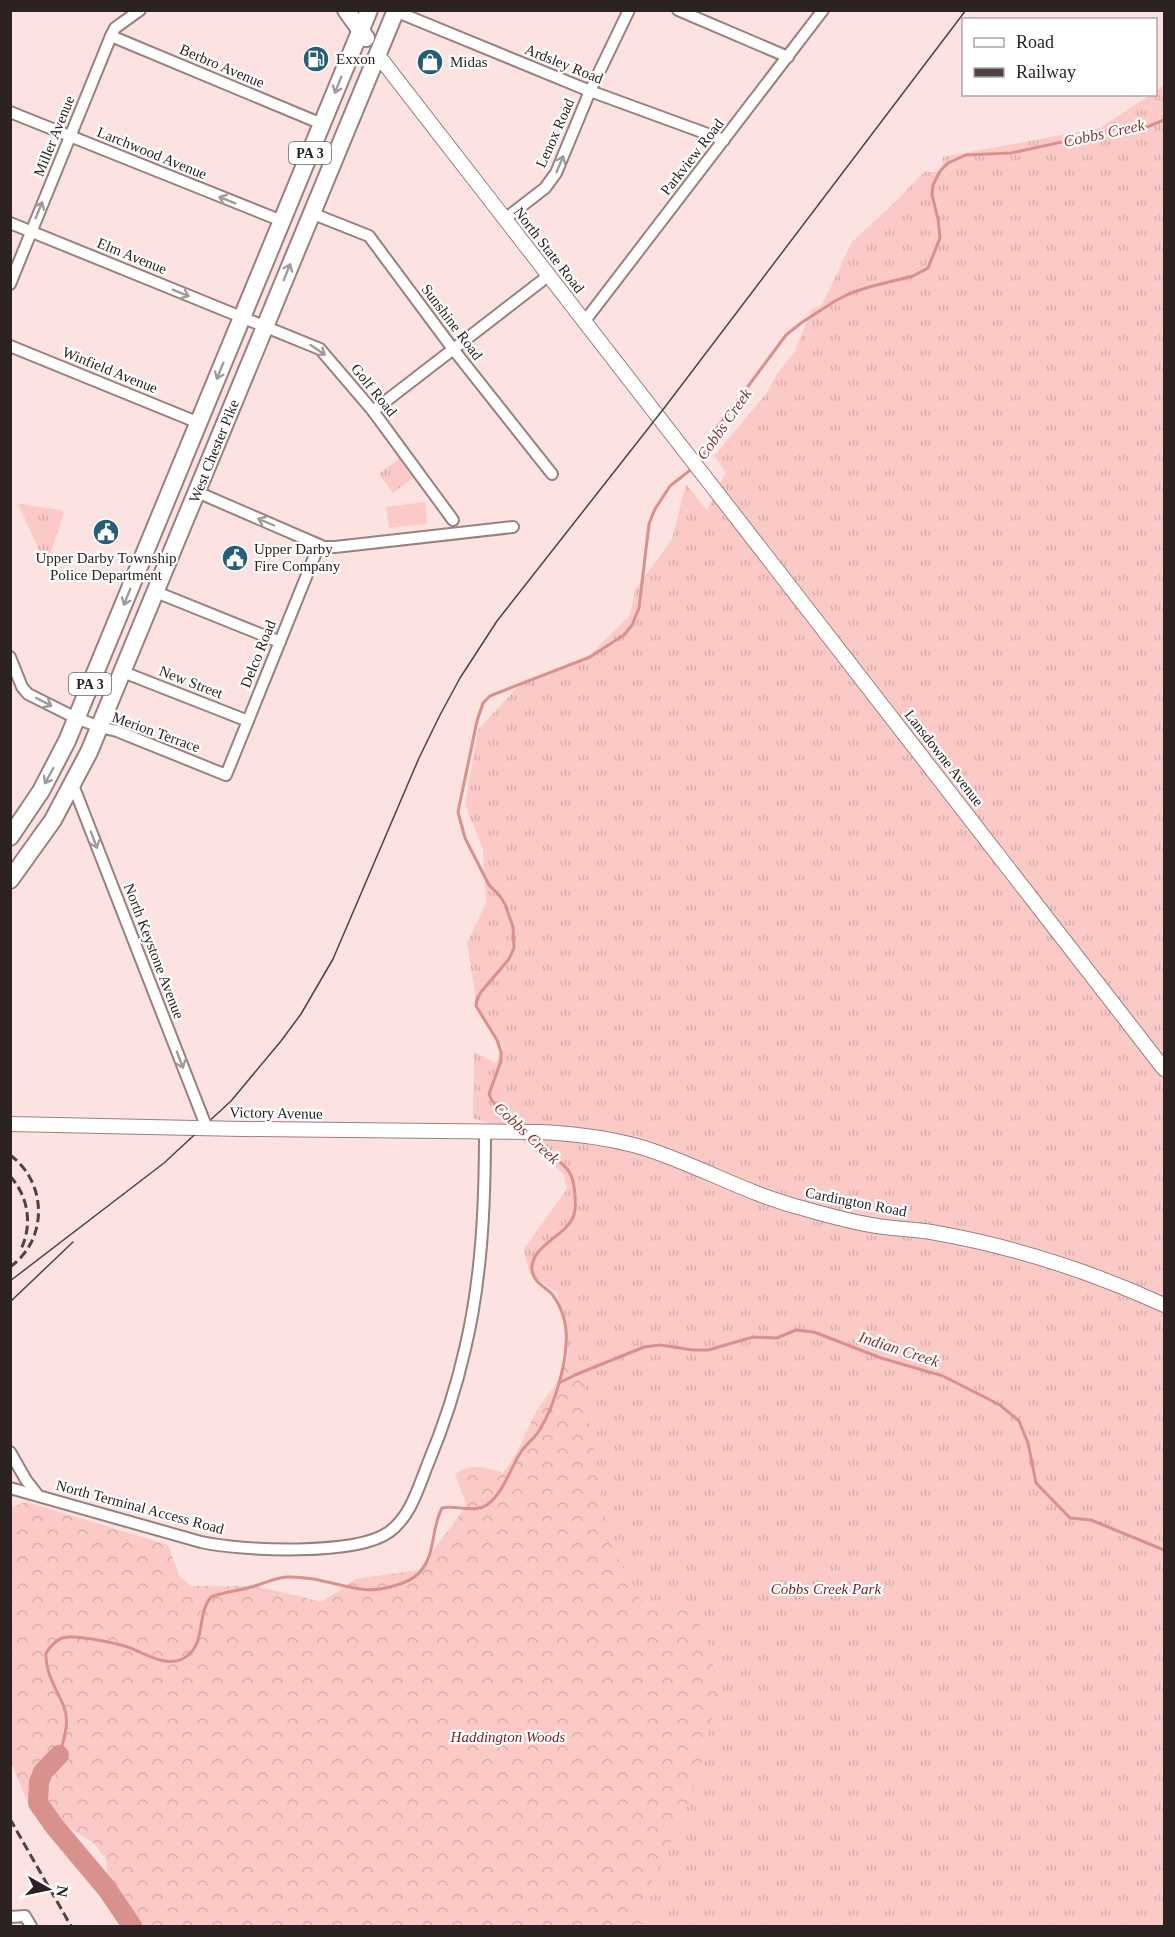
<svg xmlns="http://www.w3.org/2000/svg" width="1175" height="1937" viewBox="0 0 1175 1937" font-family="Georgia,serif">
<defs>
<pattern id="grass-tufts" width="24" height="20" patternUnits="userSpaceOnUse" patternTransform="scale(1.5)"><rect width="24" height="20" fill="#fbcac7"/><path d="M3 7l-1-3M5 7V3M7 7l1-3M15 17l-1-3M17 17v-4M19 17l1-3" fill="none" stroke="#d7adab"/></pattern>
<pattern id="forest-crowns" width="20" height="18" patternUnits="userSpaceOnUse" patternTransform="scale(1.5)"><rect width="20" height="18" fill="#fbcac7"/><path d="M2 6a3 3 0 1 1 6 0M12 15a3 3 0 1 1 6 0" fill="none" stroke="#d7adab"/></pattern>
</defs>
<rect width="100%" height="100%" fill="#fce2e0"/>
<!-- grass -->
<g fill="url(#grass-tufts)">
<path d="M1164 85V1926H136L109 1882 106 1859 95 1844 27 1800 11 1762 10 1508 26 1502 168 1545 179 1576 191 1586H255L322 1602 356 1579 419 1570 467 1505 455 1474C471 1463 486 1467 503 1473 517 1456 524 1436 534 1416 544 1397 561 1383 567 1361 572 1344 561 1311 557 1293L530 1274 524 1249 567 1189 563 1173 507 1129 473 1118 474 1052 496 1063 503 1048 477 1005 467 943 486 903 483 849 465 804 478 730 524 680 584 661 630 615 635 590 672 539 686 484 707 510 726 472 714 456 766 394 777 374 795 351 812 309 822 305 852 242 892 205 924 172H942L943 157 1100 128 1150 95 1156 94V91Z"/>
<polygon points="399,459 413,478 393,493 379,474"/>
<polygon points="18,504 62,510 64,514 46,565"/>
</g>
<!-- forest -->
<path fill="url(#forest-crowns)" d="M579 1359 609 1541 641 1601 689 1604 709 1643 718 1695 699 1774 683 1818 645 1895 641 1926H136L109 1882 106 1859 95 1844 27 1800 11 1762V1508L26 1502 168 1545 179 1576 191 1586H255L322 1602 356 1579 419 1570 467 1505 455 1474C471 1462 486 1468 503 1473L514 1460 535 1414 555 1387 567 1361Z"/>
<!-- garden -->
<polygon fill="#fbcac7" points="425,502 427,524 389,528 386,507"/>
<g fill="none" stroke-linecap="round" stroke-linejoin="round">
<!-- stream -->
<g stroke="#d8918d" stroke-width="3">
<path d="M699 461C708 452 708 441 715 431L786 335 801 323 835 301 851 293 869 287 913 276 928 268 940 238 938 219 932 195 933 185 940 171 948 163 966 155 1011 153 1094 135 1119 127H1147L1164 120"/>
<polyline points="522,1128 492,1101 489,1094 501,1061 501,1052 497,1040 476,1006 477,999 481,992 509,959 514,948 513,927 505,904 499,895 489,885 465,838 458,812 477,721 483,703 490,696 590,657 624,635 632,625 639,608 649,524 655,509 670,486 693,468"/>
<polyline points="559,1383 575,1375 644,1347 660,1345 693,1350 708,1350 753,1337 777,1338 796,1330 814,1332 881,1358 943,1376 1000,1405 1019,1421 1028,1443 1036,1483 1070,1518 1091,1520 1164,1550"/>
<path d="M59 1755C64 1740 70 1722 64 1707 57 1689 45 1674 46 1653 50 1647 55 1641 62 1638 75 1634 123 1644 135 1650 149 1656 168 1667 184 1658 207 1645 196 1614 211 1597 224 1592 238 1591 251 1587 263 1584 274 1578 287 1577 311 1576 336 1585 360 1589 376 1592 409 1585 420 1572 436 1554 431 1528 442 1508 455 1505 471 1512 483 1507 502 1498 510 1468 521 1452 526 1444 534 1439 539 1431 555 1406 571 1353 565 1323 563 1313 558 1302 552 1294 544 1286 534 1283 532 1270 530 1243 572 1236 575 1210 576 1206 575 1201 575 1196 574 1187 574 1178 568 1170 558 1158 542 1148 530 1137"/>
</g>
<!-- river -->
<polyline stroke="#d8918d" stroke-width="20" points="59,1755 43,1772 39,1782 38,1803 55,1827 107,1889 132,1926"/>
<defs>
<g id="street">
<polyline points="678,10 788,57"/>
<polyline points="395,11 590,91 724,140"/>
<polyline points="111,36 322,124"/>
<polyline points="10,112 282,221"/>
<polyline points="311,213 369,236 453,349 552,474"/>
<polyline points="505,219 545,188 556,173 590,91 629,10"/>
<polyline points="10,223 320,349 373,411 453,520"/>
<polyline points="10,284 111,36 115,28 140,10"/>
<polyline points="584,322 823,10"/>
<polyline points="10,346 199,423"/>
<polyline points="373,411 548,276"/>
<polyline points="197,492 324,547 335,547 513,527"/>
<polyline points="156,592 280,642"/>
<polyline points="10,657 22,687 28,694 76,718 100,727 117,731 226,775 319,545"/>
<polyline points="123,672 248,721"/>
<polyline points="73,785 201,1113"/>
<polyline points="10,1452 26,1480 37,1494"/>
<path d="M10 1488 201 1542C241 1551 356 1556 389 1532 410 1517 418 1489 427 1466 443 1428 456 1389 465 1349 482 1278 485 1203 485 1131"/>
<polyline points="10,1917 25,1916 31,1926"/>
</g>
<g id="secondary">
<polyline points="377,54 1164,1069"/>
<polyline points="10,1124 195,1128"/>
<path d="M243 1129 542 1132C577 1134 611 1138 644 1148 698 1165 747 1194 802 1208 826 1215 851 1222 877 1226 895 1229 913 1229 931 1232 1012 1246 1090 1271 1164 1305"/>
</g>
<g id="primary">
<polyline points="346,10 366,38"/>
<polyline points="10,837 41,791 67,741 369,10"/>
<polyline points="10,880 53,820 89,752 396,10"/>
</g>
</defs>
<!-- street casing -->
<use href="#street" stroke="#98817f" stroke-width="14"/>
<!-- secondary casing -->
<use href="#secondary" stroke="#98817f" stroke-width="16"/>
<!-- primary casing -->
<use href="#primary" stroke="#98817f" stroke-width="20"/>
<!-- street -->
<use href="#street" stroke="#fff" stroke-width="10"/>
<!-- secondary -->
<use href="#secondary" stroke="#fff" stroke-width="14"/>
<!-- primary -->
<use href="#primary" stroke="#fff" stroke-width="16"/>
<!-- tram -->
<g stroke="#4e4242" stroke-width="1.5">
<polyline points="10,1281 164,1163 231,1101 281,1041 301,1014 333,959 419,758 440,715 460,678 497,621 665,407 966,10"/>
<polyline points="10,1302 73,1242"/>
</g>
<!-- rail -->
<g stroke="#4e4242" stroke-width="3" stroke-dasharray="9 4.5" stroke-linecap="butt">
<path d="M10 1155C48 1183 48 1240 10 1267"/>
<path d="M10 1176C28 1196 33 1224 21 1249"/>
<polyline points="10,1819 71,1926"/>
</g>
<defs>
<polyline id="street-bridge" points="201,1113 207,1128"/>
<polyline id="secondary-bridge" points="195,1128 243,1129"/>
</defs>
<!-- street-bridge casing -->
<use href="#street-bridge" stroke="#98817f" stroke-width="14" stroke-linecap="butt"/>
<!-- secondary-bridge casing -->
<use href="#secondary-bridge" stroke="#98817f" stroke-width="16" stroke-linecap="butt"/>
<!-- street-bridge -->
<use href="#street-bridge" stroke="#fff" stroke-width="10"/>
<!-- secondary-bridge -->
<use href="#secondary-bridge" stroke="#fff" stroke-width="14"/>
</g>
<!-- one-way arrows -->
<defs><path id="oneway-shaft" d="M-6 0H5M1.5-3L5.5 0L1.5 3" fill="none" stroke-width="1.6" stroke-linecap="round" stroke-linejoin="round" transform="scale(1.5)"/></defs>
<g stroke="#a09c9c">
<use href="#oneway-shaft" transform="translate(338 85) rotate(112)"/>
<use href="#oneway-shaft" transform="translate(560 164) rotate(-67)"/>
<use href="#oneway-shaft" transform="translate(227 200) rotate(-158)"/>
<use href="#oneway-shaft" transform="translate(39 210) rotate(-68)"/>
<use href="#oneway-shaft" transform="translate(287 272) rotate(-68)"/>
<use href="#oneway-shaft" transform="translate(181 293) rotate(22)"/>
<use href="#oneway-shaft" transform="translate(318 350) rotate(34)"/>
<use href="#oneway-shaft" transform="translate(220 371) rotate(112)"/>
<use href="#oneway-shaft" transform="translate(266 522) rotate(-157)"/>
<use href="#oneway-shaft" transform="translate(127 597) rotate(112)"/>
<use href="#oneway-shaft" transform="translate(44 702) rotate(27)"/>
<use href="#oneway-shaft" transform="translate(49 776) rotate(119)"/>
<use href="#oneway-shaft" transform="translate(94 840) rotate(69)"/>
<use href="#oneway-shaft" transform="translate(180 1060) rotate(69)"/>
</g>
<!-- icons -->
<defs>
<symbol id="fuel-disc" viewBox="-11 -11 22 22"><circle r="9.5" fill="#265d77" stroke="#fff"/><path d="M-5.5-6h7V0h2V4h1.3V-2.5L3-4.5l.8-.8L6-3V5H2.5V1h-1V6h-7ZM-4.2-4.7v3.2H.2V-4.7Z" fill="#fff"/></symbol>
<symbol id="shop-disc" viewBox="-11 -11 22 22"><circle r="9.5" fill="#265d77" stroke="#fff"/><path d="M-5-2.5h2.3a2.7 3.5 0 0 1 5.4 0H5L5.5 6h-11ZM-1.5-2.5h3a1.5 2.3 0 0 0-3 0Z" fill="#fff"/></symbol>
<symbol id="civic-disc" viewBox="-11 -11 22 22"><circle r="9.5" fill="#265d77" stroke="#fff"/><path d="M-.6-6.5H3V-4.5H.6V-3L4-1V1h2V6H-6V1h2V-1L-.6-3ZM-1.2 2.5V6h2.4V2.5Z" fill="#fff"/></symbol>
</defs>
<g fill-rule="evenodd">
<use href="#fuel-disc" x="301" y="44" width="30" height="30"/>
<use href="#shop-disc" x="415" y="47" width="30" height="30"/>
<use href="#civic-disc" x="91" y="517" width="30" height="30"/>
<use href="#civic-disc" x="220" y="543" width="30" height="30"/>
</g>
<g text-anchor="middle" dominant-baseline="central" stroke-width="4.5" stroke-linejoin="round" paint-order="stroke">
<!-- shield labels -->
<g fill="#fff" stroke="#6b6464" stroke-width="1.5">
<rect x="289" y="142" width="42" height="22" rx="4.5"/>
<rect x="69" y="673" width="42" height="22" rx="4.5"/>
</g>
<g font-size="14" font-weight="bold" fill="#2c2222">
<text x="310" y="153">PA 3</text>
<text x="90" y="684">PA 3</text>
</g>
<!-- poi labels -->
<g font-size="15" fill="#2c2222" stroke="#fff" text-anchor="start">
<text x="336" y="59">Exxon</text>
<text x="450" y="62">Midas</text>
<text x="254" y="549">Upper Darby<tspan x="254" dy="17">Fire Company</tspan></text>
<text x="106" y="558" text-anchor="middle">Upper Darby Township<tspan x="106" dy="17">Police Department</tspan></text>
</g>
<!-- street labels -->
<g font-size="15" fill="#2c2222" stroke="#fff">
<text transform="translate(564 64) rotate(22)">Ardsley Road</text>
<text transform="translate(222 66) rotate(23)">Berbro Avenue</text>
<text transform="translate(555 133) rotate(-66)">Lenox Road</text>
<text transform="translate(54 136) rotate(-68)">Miller Avenue</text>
<text transform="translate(152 153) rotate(22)">Larchwood Avenue</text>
<text transform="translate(692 157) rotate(-52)">Parkview Road</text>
<text transform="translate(549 250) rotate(52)">North State Road</text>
<text transform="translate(132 256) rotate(22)">Elm Avenue</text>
<text transform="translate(452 322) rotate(53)">Sunshine Road</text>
<text transform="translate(110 370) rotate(22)">Winfield Avenue</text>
<text transform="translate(374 390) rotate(51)">Golf Road</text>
<text transform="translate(214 451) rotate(-68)">West Chester Pike</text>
<text transform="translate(258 654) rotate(-68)">Delco Road</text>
<text transform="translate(191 682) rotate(21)">New Street</text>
<text transform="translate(156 732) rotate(20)">Merion Terrace</text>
<text transform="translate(944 758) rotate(52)">Lansdowne Avenue</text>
<text transform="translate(154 951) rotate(69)">North Keystone Avenue</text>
<text transform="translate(276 1113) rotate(1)">Victory Avenue</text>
<text transform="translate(856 1202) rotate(11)">Cardington Road</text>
<text transform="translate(140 1507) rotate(15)">North Terminal Access Road</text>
</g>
<!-- park labels -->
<g font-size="15" font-style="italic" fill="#711e21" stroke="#fff">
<text x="826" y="1589">Cobbs Creek Park</text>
<text x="508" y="1737">Haddington Woods</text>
</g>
<!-- water labels -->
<g font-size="16" font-style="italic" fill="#883434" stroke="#fff">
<text transform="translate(1104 133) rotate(-12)">Cobbs Creek</text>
<text transform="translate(724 424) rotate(-55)">Cobbs Creek</text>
<text transform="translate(527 1133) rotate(43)">Cobbs Creek</text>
<text transform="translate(899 1349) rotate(18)">Indian Creek</text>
</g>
</g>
<!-- border -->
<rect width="1175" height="1937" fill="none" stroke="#2c2222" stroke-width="24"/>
<!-- legend -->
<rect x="962" y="18" width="195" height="78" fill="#ffffff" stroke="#aba7a7" stroke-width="1.5"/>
<rect x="974" y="38" width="30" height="9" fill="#ffffff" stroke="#aba7a7" stroke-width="1.5"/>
<text x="1016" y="48" font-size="18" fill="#2c2222">Road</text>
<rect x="974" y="68" width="30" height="9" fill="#4e4242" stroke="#aba7a7" stroke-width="1.5"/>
<text x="1016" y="78" font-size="18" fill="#2c2222">Railway</text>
<!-- north arrow -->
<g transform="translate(48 1889) rotate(99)" stroke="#ffffff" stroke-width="4.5" paint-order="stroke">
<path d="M0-4.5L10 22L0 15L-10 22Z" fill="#2c2222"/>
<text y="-9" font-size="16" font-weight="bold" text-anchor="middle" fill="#2c2222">N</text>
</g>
</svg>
